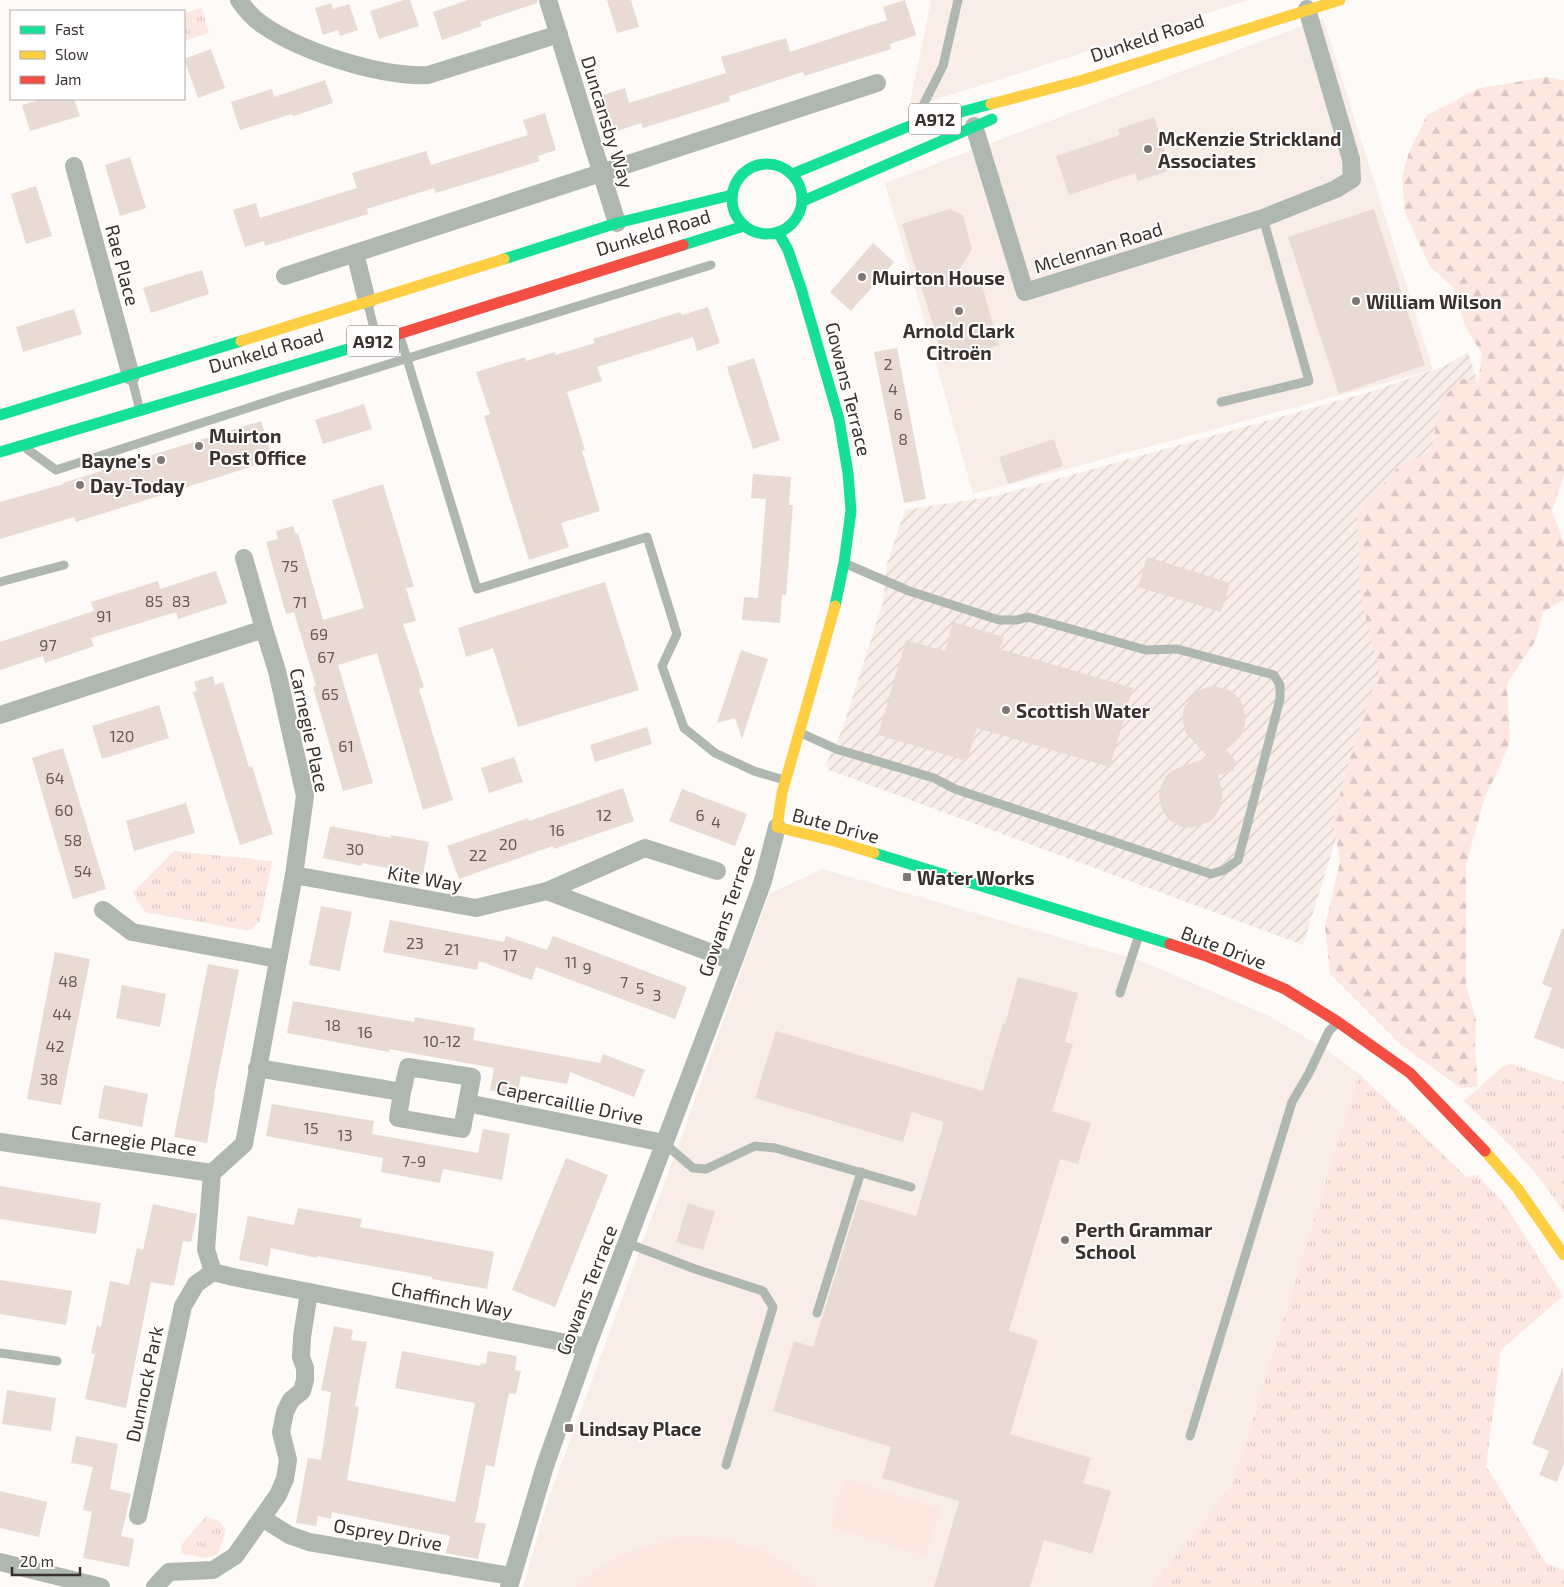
<svg xmlns="http://www.w3.org/2000/svg" width="1564" height="1587" viewBox="0 0 1564 1587" font-family="'Exo 2',sans-serif">
<defs>
<pattern id="industrial-furrows" width="10" height="10" patternUnits="userSpaceOnUse" patternTransform="scale(1.25)"><rect width="10" height="10" fill="#f9ede8"/><path d="M-1 1l2-2M0 10L10 0M9 11l2-2" fill="none" stroke="#d6ccc7"/></pattern>
<pattern id="grass-tufts" width="24" height="20" patternUnits="userSpaceOnUse" patternTransform="scale(1.25)"><rect width="24" height="20" fill="#fde8e1"/><path d="M3 7l-1-3M5 7V3M7 7l1-3M15 17l-1-3M17 17v-4M19 17l1-3" fill="none" stroke="#dac7c1"/></pattern>
<pattern id="forest-firs" width="22" height="20" patternUnits="userSpaceOnUse" patternTransform="scale(1.25)"><rect width="22" height="20" fill="#fde8e1"/><path d="M5 1l3.5 6h-7zM16 11l3.5 6h-7z" fill="#dac7c1"/></pattern>
</defs>
<rect width="100%" height="100%" fill="#fdfaf8"/>
<!-- built -->
<g fill="#f9ede8">
<polygon points="931,0 1249,0 909,108"/>
<polygon points="1323,18 1433,370 973,494 885,183"/>
<polygon points="822,869 1142,961 1271,1017 1330,1052 1359,1074 1465,1175 1465,1474 1494,1587 523,1587 546,1506 698,1091 769,894"/>
</g>
<!-- industrial -->
<polygon fill="url(#industrial-furrows)" points="1468,352 1478,383 1341,790 1337,835 1303,945 829,770 826,764 842,730 883,602 887,564 905,510 996,496 1373,391 1445,366"/>
<!-- grass -->
<g fill="url(#grass-tufts)">
<polygon points="202,8 209,33 184,41 184,13"/>
<polygon points="174,851 272,861 260,921 251,929 244,930 145,912 133,893"/>
<path d="M1512 1064 1564 1082V1214C1539 1170 1500 1136 1464 1101L1503 1066Z"/>
<polygon points="1359,1074 1466,1177 1477,1175 1503,1202 1563,1296 1501,1350 1486,1466 1546,1563 1564,1570 1564,1587 1151,1587 1232,1486"/>
<polygon points="206,1516 219,1521 226,1530 218,1554 205,1558 181,1553 182,1544"/>
</g>
<!-- forest -->
<polygon fill="url(#forest-firs)" points="1547,77 1564,80 1564,475 1552,511 1564,542 1564,600 1543,612 1536,640 1507,684 1510,740 1499,769 1485,796 1466,866 1466,985 1476,1020 1475,1050 1478,1087 1461,1088 1400,1044 1330,974 1325,926 1340,862 1333,820 1353,747 1379,671 1360,594 1357,514 1399,466 1431,452 1441,401 1461,378 1478,383 1482,354 1465,326 1453,287 1430,267 1405,213 1402,177 1409,152 1427,115 1480,88"/>
<!-- pitch -->
<g fill="#fde8e1">
<polygon points="845,1479 940,1508 925,1556 830,1527"/>
<polygon points="681,1536 726,1539 768,1552 818,1587 575,1587 595,1570 626,1553"/>
</g>
<!-- building -->
<g fill="#e9dad4">
<polygon points="404,0 410,0 419,26 379,39 370,11"/>
<polygon points="468,0 537,0 537,3 480,22 482,26 442,40 433,12"/>
<polygon points="607,0 631,0 639,27 617,33"/>
<polygon points="905,0 916,35 890,44 891,49 804,76 803,72 729,96 730,101 643,128 641,123 614,132 603,95 625,88 629,103 726,73 721,57 786,38 790,52 887,20 883,7"/>
<polygon points="331,3 333,9 349,4 358,30 340,36 338,30 323,35 315,8"/>
<polygon points="211,49 225,88 198,98 184,59"/>
<polygon points="325,80 333,103 293,116 292,114 240,130 231,102 272,89 274,97"/>
<polygon points="42,99 74,99 80,116 30,131 22,105"/>
<polygon points="545,113 556,150 538,156 540,161 436,193 434,188 386,203 367,209 368,214 265,246 264,241 245,247 233,210 256,203 260,218 357,188 352,173 426,151 431,165 528,135 523,120"/>
<polygon points="1154,117 1171,170 1138,181 1135,173 1069,195 1056,156 1120,135 1118,129"/>
<polygon points="130,157 146,208 120,216 105,165"/>
<polygon points="36,186 52,236 26,244 11,194"/>
<polygon points="950,209 963,215 972,249 953,280 979,275 999,345 945,364 902,224"/>
<polygon points="1374,209 1425,365 1339,394 1288,237"/>
<polygon points="873,243 894,262 851,311 830,292"/>
<polygon points="202,270 209,294 151,313 143,288"/>
<polygon points="708,307 720,343 697,351 693,337 597,367 602,381 567,392 585,450 582,451 600,511 561,523 569,547 529,560 484,416 490,414 476,372 525,357 526,361 555,352 555,355 595,343 593,339 680,312 682,315"/>
<polygon points="74,309 82,334 23,352 16,327"/>
<polygon points="897,348 926,499 904,503 874,352"/>
<polygon points="754,358 780,440 753,449 727,367"/>
<polygon points="364,404 372,429 323,444 315,420"/>
<polygon points="261,421 273,460 76,522 74,517 0,539 0,502 64,484 63,483"/>
<polygon points="1054,439 1063,466 1008,484 999,457"/>
<polygon points="753,474 791,477 789,505 793,505 786,595 782,595 780,623 742,620 744,597 758,598 766,499 751,498"/>
<polygon points="383,484 414,587 406,588 416,621 403,624 424,687 419,689 453,800 423,810 377,653 338,665 373,783 343,791 313,687 316,686 294,612 286,614 266,542 278,539 276,531 293,526 296,534 298,533 323,620 364,608 332,500"/>
<polygon points="1147,557 1230,583 1221,612 1138,587"/>
<polygon points="216,571 227,603 178,619 176,612 91,638 94,646 45,663 43,656 0,670 0,642 94,611 91,602 158,581 160,589"/>
<polygon points="605,582 639,690 518,727 493,648 466,657 458,628"/>
<polygon points="953,622 1004,637 1000,649 1133,688 1110,767 977,728 967,761 878,735 906,640 945,651"/>
<polygon points="741,650 768,659 742,739 735,718 717,723"/>
<polygon points="213,676 215,685 223,682 249,767 252,766 273,834 240,845 193,692 197,691 194,682"/>
<polygon points="1212,686 1224,688 1233,692 1241,701 1245,714 1245,725 1240,735 1226,750 1236,761 1233,771 1218,775 1223,794 1221,806 1215,817 1209,822 1191,828 1181,827 1171,821 1163,812 1159,798 1160,789 1166,776 1173,770 1208,757 1186,733 1183,722 1183,710 1190,698 1199,690"/>
<polygon points="159,705 169,738 102,759 92,726"/>
<polygon points="647,727 652,744 595,762 590,745"/>
<polygon points="63,748 106,889 73,899 32,758"/>
<polygon points="514,757 523,782 489,793 481,768"/>
<polygon points="623,788 634,821 554,849 553,846 459,879 447,846 528,818 529,821"/>
<polygon points="682,789 747,814 735,846 669,821"/>
<polygon points="186,803 195,833 134,851 126,821"/>
<polygon points="330,826 391,838 391,835 429,842 423,875 362,863 362,866 323,858"/>
<polygon points="321,906 352,912 340,971 309,965"/>
<polygon points="390,920 504,942 506,936 547,950 553,936 687,987 675,1019 536,967 532,980 479,961 477,970 383,952"/>
<polygon points="1562,929 1564,929 1564,1049 1534,1038 1552,988 1542,984"/>
<polygon points="55,952 90,959 61,1105 27,1099"/>
<polygon points="208,964 239,970 214,1095 215,1095 207,1143 174,1137"/>
<polygon points="1018,977 1078,993 1065,1042 1073,1044 1052,1111 1091,1123 1078,1164 1060,1159 1009,1331 1038,1340 1010,1434 1091,1458 1083,1483 1111,1491 1092,1554 1044,1540 1030,1587 934,1587 959,1501 882,1478 891,1447 773,1411 794,1341 813,1347 859,1199 916,1216 944,1122 912,1112 903,1142 755,1098 776,1031 983,1091 1003,1023 1005,1024"/>
<polygon points="122,985 166,994 160,1027 116,1018"/>
<polygon points="293,1001 414,1022 415,1017 475,1028 473,1040 600,1063 603,1054 645,1070 634,1097 570,1072 567,1084 521,1076 517,1095 490,1090 494,1068 389,1049 389,1052 287,1033"/>
<polygon points="104,1085 148,1094 142,1127 98,1118"/>
<polygon points="272,1104 374,1121 372,1134 478,1153 483,1129 510,1134 502,1180 443,1169 440,1183 381,1172 383,1158 266,1136"/>
<polygon points="566,1158 608,1175 555,1307 512,1290"/>
<polygon points="0,1186 101,1203 96,1234 0,1219"/>
<polygon points="688,1203 715,1212 703,1250 676,1242"/>
<polygon points="153,1204 197,1214 191,1242 183,1241 174,1286 151,1282 126,1408 85,1399 95,1354 91,1353 97,1326 101,1327 110,1281 129,1285 137,1248 143,1250"/>
<polygon points="298,1208 362,1219 360,1227 494,1252 487,1289 432,1279 432,1277 317,1256 317,1258 271,1248 268,1266 239,1260 248,1216 294,1225"/>
<polygon points="0,1280 72,1291 66,1325 0,1314"/>
<polygon points="334,1326 353,1330 351,1340 367,1342 355,1406 359,1407 347,1480 455,1502 475,1403 395,1388 402,1351 480,1366 481,1363 486,1364 488,1351 517,1356 515,1370 521,1371 516,1394 509,1393 494,1467 486,1465 475,1522 486,1524 478,1559 446,1553 450,1536 332,1512 331,1519 318,1516 316,1526 296,1523 308,1458 321,1460 331,1392 321,1390"/>
<polygon points="1563,1367 1564,1463 1557,1482 1539,1475 1549,1451 1532,1444"/>
<polygon points="7,1390 56,1398 51,1431 2,1424"/>
<polygon points="76,1436 118,1444 110,1489 131,1494 121,1536 134,1539 129,1567 83,1558 92,1512 83,1510 93,1467 71,1463"/>
<polygon points="0,1491 47,1502 39,1537 0,1528"/>
</g>
<g fill="none" stroke-linecap="round" stroke-linejoin="round">
<!-- lane -->
<g stroke="#aeb8b1" stroke-width="9">
<polyline points="916,119 943,66 958,0"/>
<polyline points="368,304 376,337"/>
<polyline points="400,336 477,589 647,537 677,634 662,666 684,728 715,753 754,771 784,780"/>
<polyline points="132,379 139,407"/>
<polyline points="1221,402 1309,381 1263,218"/>
<polyline points="27,449 56,470 285,396 711,265"/>
<polyline points="0,582 64,565"/>
<polyline points="801,733 836,749 934,778 955,789 1211,874 1224,870 1238,860 1280,699 1280,685 1274,675 1177,649 1146,650 1028,617 1017,620 999,620 909,591 844,563"/>
<polyline points="1120,993 1139,935"/>
<polyline points="664,1143 693,1168 706,1169 755,1146 775,1148 911,1187"/>
<polyline points="627,1243 695,1269 763,1291 773,1307 726,1465"/>
<polyline points="817,1313 861,1172"/>
<polyline points="0,1353 57,1361"/>
<polyline points="1190,1436 1292,1102 1309,1073 1329,1031 1336,1024"/>
</g>
<!-- street -->
<g stroke="#aeb8b1" stroke-width="18">
<path d="M239 0C245 9 254 19 263 25 302 52 380 77 428 75L559 34"/>
<polyline points="548,0 617,223"/>
<polyline points="974,126 1025,292 1263,218 1336,189 1352,179 1351,159 1307,9"/>
<polyline points="74,166 131,376"/>
<polyline points="355,253 367,301"/>
<polyline points="285,276 877,83"/>
<polyline points="244,558 264,629"/>
<polyline points="0,715 264,629 277,671 305,796 294,875 244,1144 212,1173 0,1142"/>
<polyline points="294,875 476,908 547,891 733,961"/>
<polyline points="547,891 645,848 717,871"/>
<polyline points="103,910 132,932 278,959"/>
<polyline points="257,1068 402,1092 408,1067 472,1077 462,1129 398,1118 402,1092"/>
<polyline points="467,1103 664,1143"/>
<polyline points="212,1173 206,1249 213,1272"/>
<polyline points="309,1292 587,1347"/>
<polyline points="138,1516 183,1306 196,1284 213,1272 233,1277 309,1292 302,1337 301,1357 305,1368 305,1380 302,1391 291,1400 285,1412 281,1432 288,1460 285,1479 278,1495 235,1556 213,1570 169,1572 155,1587"/>
<polyline points="262,1518 289,1535 309,1542 511,1576"/>
<polyline points="0,1562 101,1587"/>
<polyline points="509,1587 545,1466 587,1347 737,952 763,881 777,827"/>
</g>
<!-- fast -->
<g stroke="#16e098" stroke-width="11">
<circle cx="767" cy="199" r="35"/>
<polyline points="792,174 912,125 991,104"/>
<polyline points="803,201 992,119"/>
<polyline points="778,232 788,250 801,288 839,419 848,473 851,511 844,563 835,606"/>
<polyline points="683,245 744,226"/>
<polyline points="504,259 617,223 732,195"/>
<polyline points="0,415 241,341"/>
<polyline points="0,452 392,336"/>
<polyline points="874,853 1170,944"/>
</g>
<!-- slow -->
<g stroke="#ffcf43" stroke-width="11">
<polyline points="991,104 1083,80 1340,0"/>
<polyline points="241,341 504,259"/>
<polyline points="835,606 782,793 777,827 834,841 874,853"/>
<polyline points="1485,1151 1518,1189 1564,1255"/>
</g>
<!-- jam -->
<g stroke="#f24e42" stroke-width="11">
<polyline points="392,336 683,245"/>
<polyline points="1170,944 1206,956 1285,989 1338,1022 1410,1073 1485,1151"/>
</g>
</g>
<!-- markers -->
<g fill="#7e7774" stroke="#fff" stroke-width="2">
<circle cx="1148" cy="149" r="5"/>
<circle cx="862" cy="277" r="5"/>
<circle cx="1356" cy="301" r="5"/>
<circle cx="959" cy="311" r="5"/>
<circle cx="199" cy="446" r="5"/>
<circle cx="161" cy="460" r="5"/>
<circle cx="80" cy="485" r="5"/>
<circle cx="1006" cy="710" r="5"/>
<rect x="902" y="872" width="10" height="10" rx="2.5"/>
<circle cx="1065" cy="1240" r="5"/>
<rect x="564" y="1423" width="10" height="10" rx="2.5"/>
</g>
<g text-anchor="middle" dominant-baseline="central" stroke-width="4" stroke-linejoin="round" paint-order="stroke">
<!-- number labels -->
<g font-size="16" fill="#665a57">
<text x="888" y="363">2</text>
<text x="893" y="388">4</text>
<text x="898" y="413">6</text>
<text x="903" y="438">8</text>
<text x="290" y="565">75</text>
<text x="154" y="600">85</text>
<text x="181" y="600">83</text>
<text x="300" y="601">71</text>
<text x="104" y="615">91</text>
<text x="319" y="633">69</text>
<text x="48" y="644">97</text>
<text x="326" y="656">67</text>
<text x="330" y="693">65</text>
<text x="122" y="735">120</text>
<text x="346" y="745">61</text>
<text x="55" y="777">64</text>
<text x="64" y="809">60</text>
<text x="604" y="814">12</text>
<text x="700" y="814">6</text>
<text x="716" y="821">4</text>
<text x="557" y="829">16</text>
<text x="73" y="839">58</text>
<text x="508" y="843">20</text>
<text x="355" y="848">30</text>
<text x="478" y="854">22</text>
<text x="83" y="870">54</text>
<text x="415" y="942">23</text>
<text x="452" y="948">21</text>
<text x="510" y="954">17</text>
<text x="571" y="961">11</text>
<text x="587" y="967">9</text>
<text x="68" y="980">48</text>
<text x="624" y="981">7</text>
<text x="640" y="987">5</text>
<text x="657" y="994">3</text>
<text x="62" y="1013">44</text>
<text x="333" y="1024">18</text>
<text x="365" y="1031">16</text>
<text x="442" y="1040">10-12</text>
<text x="55" y="1045">42</text>
<text x="49" y="1078">38</text>
<text x="311" y="1127">15</text>
<text x="345" y="1134">13</text>
<text x="414" y="1160">7-9</text>
</g>
<!-- shield labels -->
<g fill="#fff" stroke="#756e6c" stroke-width="1">
<rect x="909" y="103.5" width="52" height="31" rx="4"/>
<rect x="347" y="325.5" width="52" height="31" rx="4"/>
</g>
<g font-size="18" font-weight="bold" fill="#3a302d">
<text x="935" y="119">A912</text>
<text x="373" y="341">A912</text>
</g>
<!-- street labels -->
<g font-size="19" fill="#3a302d" stroke="#fff">
<text transform="translate(1147 37) rotate(-18)">Dunkeld Road</text>
<text transform="translate(608 122) rotate(73)">Duncansby Way</text>
<text transform="translate(653 232) rotate(-17)">Dunkeld Road</text>
<text transform="translate(1098 247) rotate(-17)">Mclennan Road</text>
<text transform="translate(123 265) rotate(75)">Rae Place</text>
<text transform="translate(266 350) rotate(-16)">Dunkeld Road</text>
<text transform="translate(849 389) rotate(76)">Gowans Terrace</text>
<text transform="translate(310 730) rotate(78)">Carnegie Place</text>
<text transform="translate(836 825) rotate(15)">Bute Drive</text>
<text transform="translate(425 878) rotate(10)">Kite Way</text>
<text transform="translate(726 911) rotate(-71)">Gowans Terrace</text>
<text transform="translate(1224 947) rotate(21)">Bute Drive</text>
<text transform="translate(570 1102) rotate(12)">Capercaillie Drive</text>
<text transform="translate(134 1140) rotate(8)">Carnegie Place</text>
<text transform="translate(586 1290) rotate(-69)">Gowans Terrace</text>
<text transform="translate(452 1299) rotate(11)">Chaffinch Way</text>
<text transform="translate(144 1384) rotate(-78)">Dunnock Park</text>
<text transform="translate(388 1534) rotate(10)">Osprey Drive</text>
</g>
<!-- poi labels -->
<g font-size="19" font-weight="bold" fill="#3a302d" stroke="#fff" text-anchor="start">
<text x="1158" y="138">McKenzie Strickland<tspan x="1158" dy="22">Associates</tspan></text>
<text x="872" y="277">Muirton House</text>
<text x="1366" y="301">William Wilson</text>
<text x="959" y="330" text-anchor="middle">Arnold Clark<tspan x="959" dy="22">Citroën</tspan></text>
<text x="209" y="435">Muirton<tspan x="209" dy="22">Post Office</tspan></text>
<text x="151" y="460" text-anchor="end">Bayne's</text>
<text x="90" y="485">Day-Today</text>
<text x="1016" y="710">Scottish Water</text>
<text x="917" y="877">Water Works</text>
<text x="1075" y="1229">Perth Grammar<tspan x="1075" dy="22">School</tspan></text>
<text x="579" y="1428">Lindsay Place</text>
</g>
</g>
<!-- legend -->
<rect x="10" y="10" width="175" height="90" fill="#ffffff" stroke="#b0acab"/>
<rect x="20" y="26" width="25" height="8" fill="#16e098" stroke="#b0acab"/>
<text x="55" y="35" font-size="15" fill="#3a302d">Fast</text>
<rect x="20" y="51" width="25" height="8" fill="#ffcf43" stroke="#b0acab"/>
<text x="55" y="60" font-size="15" fill="#3a302d">Slow</text>
<rect x="20" y="76" width="25" height="8" fill="#f24e42" stroke="#b0acab"/>
<text x="55" y="85" font-size="15" fill="#3a302d">Jam</text>
<!-- scale -->
<path d="M12 1567v8h68v-8" fill="none" stroke="#3a302d" stroke-width="2.5"/>
<text x="20" y="1567" font-size="15" fill="#3a302d" stroke="#ffffff" stroke-width="4" paint-order="stroke">20 m</text>
</svg>
